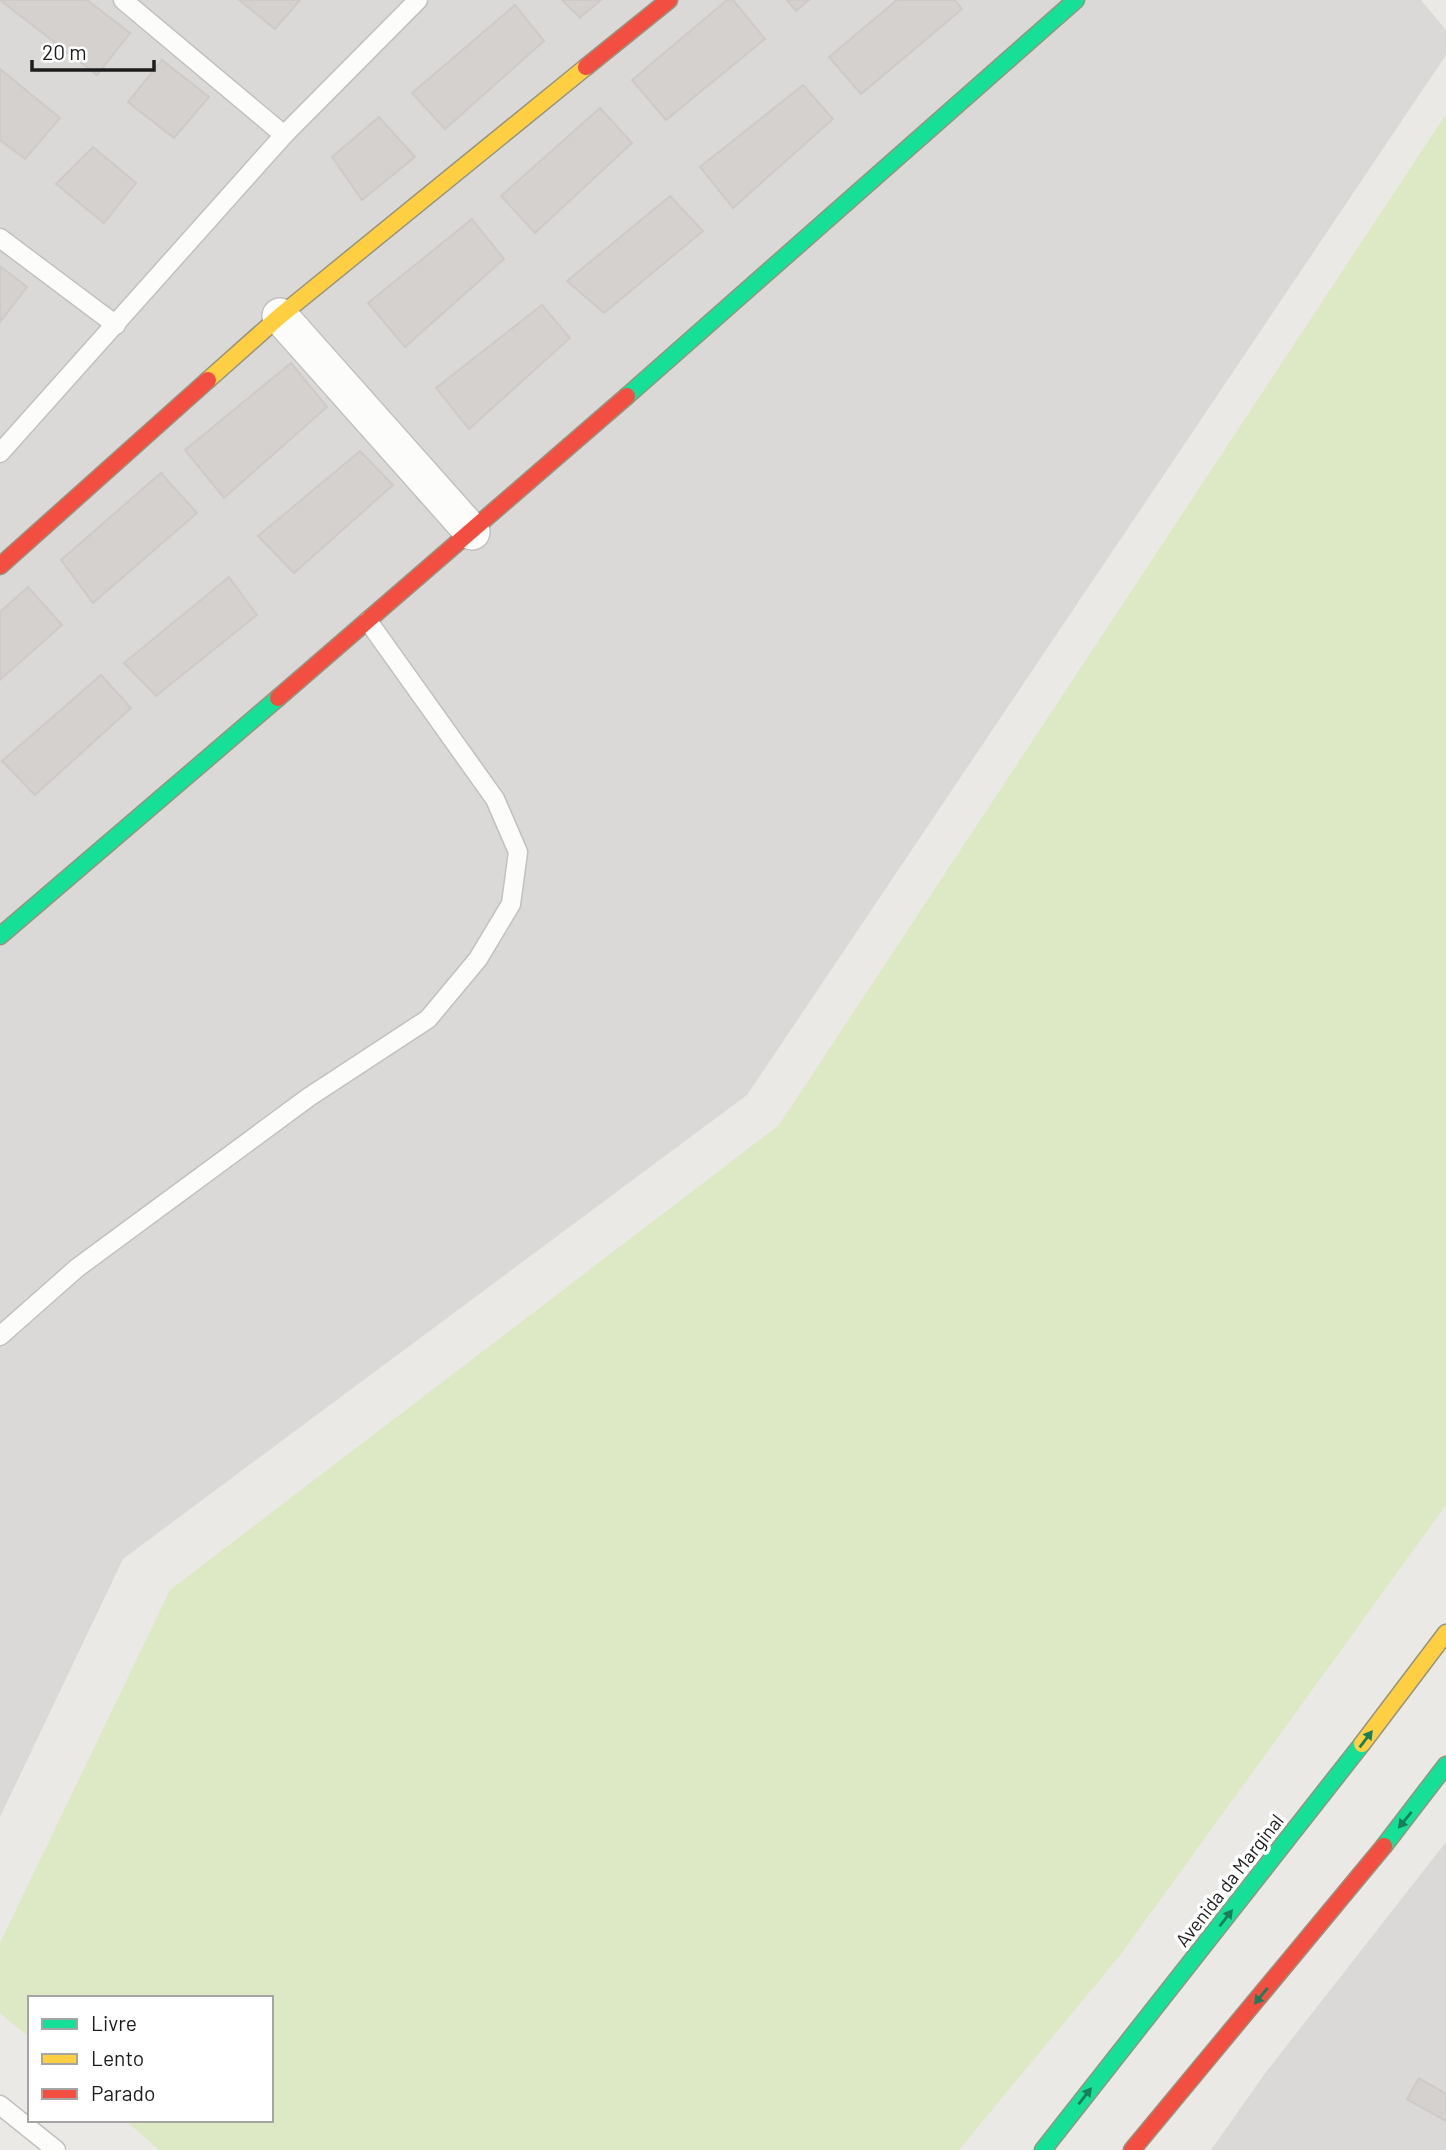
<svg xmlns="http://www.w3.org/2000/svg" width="1446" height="2150" viewBox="0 0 1446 2150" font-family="Barlow,sans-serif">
<rect width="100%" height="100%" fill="#ebe9e6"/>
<!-- residential -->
<g fill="#dad9d7">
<polygon points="0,0 1421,0 1446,30 1446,55 747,1095 123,1559 0,1817"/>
<polygon points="1446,1842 1446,2150 1211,2150 1266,2072"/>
</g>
<!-- grass -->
<polygon fill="#dce9c4" points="1446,114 1446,1505 1121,1954 959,2150 159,2150 125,2120 271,2120 271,1998 30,1998 30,2038 0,2013 0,1943 170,1590 779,1125"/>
<!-- building -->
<g fill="#d4d1ce" stroke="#cfcac7" stroke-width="2">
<polygon points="0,0 87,0 130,33 97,75"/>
<polygon points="239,0 300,0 275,29"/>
<polygon points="562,0 601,0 580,18"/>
<polygon points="727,0 733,0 765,39 666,120 632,80"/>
<polygon points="787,0 809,0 796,11"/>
<polygon points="897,0 955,0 962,9 861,94 829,57"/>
<polygon points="515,5 544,41 445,129 412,93"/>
<polygon points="162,60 209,97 174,138 128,102"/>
<polygon points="0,69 60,118 25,159 0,140"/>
<polygon points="803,85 833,119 733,208 700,167"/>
<polygon points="600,108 632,143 535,233 501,196"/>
<polygon points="379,117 415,157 362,200 332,157"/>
<polygon points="93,147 136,183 104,223 56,184"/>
<polygon points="670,196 703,231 604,313 567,281"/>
<polygon points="472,219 504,259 405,347 368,303"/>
<polygon points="0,266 27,287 0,322"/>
<polygon points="542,305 570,338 469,429 436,388"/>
<polygon points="291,363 327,407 224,498 185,450"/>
<polygon points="360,451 393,485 294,573 258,536"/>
<polygon points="161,473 197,513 93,603 61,560"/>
<polygon points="229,577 257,615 156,696 124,663"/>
<polygon points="28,587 62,625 0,680 0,612"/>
<polygon points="101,675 131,708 35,795 2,761"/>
<polygon points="1419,2078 1446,2094 1446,2121 1407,2099"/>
</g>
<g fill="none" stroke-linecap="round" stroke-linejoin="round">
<defs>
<g id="lane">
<polyline points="123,0 284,135"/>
<polyline points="0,238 116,325"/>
<polyline points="0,453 284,135 418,0"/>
<polyline points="0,1336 77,1268 309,1097 428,1019 478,959 511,904 518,852 495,799 368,621"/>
<polyline points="0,2105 56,2150"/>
</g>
<polyline id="street" points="280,316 472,532"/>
<g id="fast">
<polyline points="627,396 1076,0"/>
<polyline points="0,936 278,698"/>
<polyline points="1384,1846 1446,1765"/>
<polyline points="1043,2150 1362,1744"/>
</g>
<g id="slow">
<polyline points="208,380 280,316 586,67"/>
<polyline points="1362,1744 1446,1633"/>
</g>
<g id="jam">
<polyline points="586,67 669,0"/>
<polyline points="0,566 208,380"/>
<polyline points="278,698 627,396"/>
<polyline points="1132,2150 1384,1846"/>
</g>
</defs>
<!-- lane casing -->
<use href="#lane" stroke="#c2c1c0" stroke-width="21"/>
<!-- street casing -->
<use href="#street" stroke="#c2c1c0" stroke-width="38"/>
<!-- fast casing -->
<use href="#fast" stroke="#96947e" stroke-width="19"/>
<!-- slow casing -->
<use href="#slow" stroke="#96947e" stroke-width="19"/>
<!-- jam casing -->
<use href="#jam" stroke="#96947e" stroke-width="19"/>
<!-- lane -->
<use href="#lane" stroke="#fcfcfb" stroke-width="18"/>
<!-- street -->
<use href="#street" stroke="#fcfcfb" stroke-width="35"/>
<!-- fast -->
<use href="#fast" stroke="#16e098" stroke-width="16"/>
<!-- slow -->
<use href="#slow" stroke="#ffcf43" stroke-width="16"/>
<!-- jam -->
<use href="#jam" stroke="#f24e42" stroke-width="16"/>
</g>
<!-- one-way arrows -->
<defs><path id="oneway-solid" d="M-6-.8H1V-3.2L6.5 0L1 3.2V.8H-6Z" transform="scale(1.75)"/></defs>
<g fill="#1a7e5a">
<use href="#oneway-solid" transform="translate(1366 1739) rotate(-53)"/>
<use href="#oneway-solid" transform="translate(1405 1820) rotate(129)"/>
<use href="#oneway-solid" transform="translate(1226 1918) rotate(-52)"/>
<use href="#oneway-solid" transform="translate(1261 1996) rotate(129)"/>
<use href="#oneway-solid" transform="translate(1085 2096) rotate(-52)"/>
</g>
<g text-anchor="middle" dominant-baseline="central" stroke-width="7" stroke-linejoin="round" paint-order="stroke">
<!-- street labels -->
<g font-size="19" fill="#1d1d1d" stroke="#fff">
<text transform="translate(1229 1880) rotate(-52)">Avenida da Marginal</text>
</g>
</g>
<!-- legend -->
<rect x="28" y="1996" width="245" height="126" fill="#ffffff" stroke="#a5a5a5" stroke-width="2"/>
<rect x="42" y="2019" width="35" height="10" fill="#16e098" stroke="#a5a5a5" stroke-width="2"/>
<text x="91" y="2031" font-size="21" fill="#1d1d1d">Livre</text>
<rect x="42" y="2054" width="35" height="10" fill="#ffcf43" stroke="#a5a5a5" stroke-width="2"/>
<text x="91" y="2066" font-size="21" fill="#1d1d1d">Lento</text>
<rect x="42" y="2089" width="35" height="10" fill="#f24e42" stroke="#a5a5a5" stroke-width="2"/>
<text x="91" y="2101" font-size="21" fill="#1d1d1d">Parado</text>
<!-- scale -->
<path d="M32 60v10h122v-10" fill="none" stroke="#1d1d1d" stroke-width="3.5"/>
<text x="42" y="60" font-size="21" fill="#1d1d1d" stroke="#ffffff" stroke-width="5" paint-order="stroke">20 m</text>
</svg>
